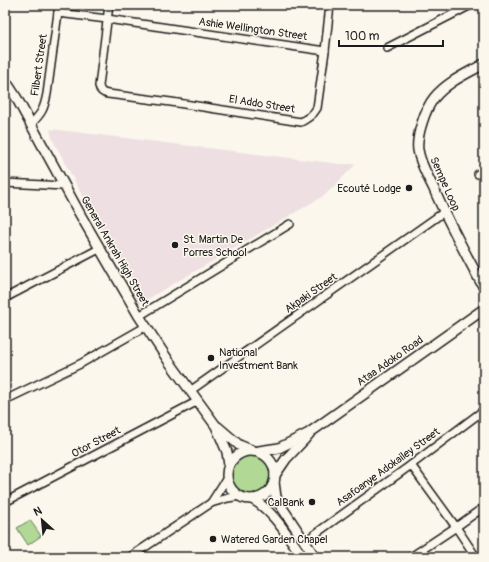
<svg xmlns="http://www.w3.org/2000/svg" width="489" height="562" viewBox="0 0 489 562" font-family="Pangolin,sans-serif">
<rect width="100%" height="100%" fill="#fbf7ec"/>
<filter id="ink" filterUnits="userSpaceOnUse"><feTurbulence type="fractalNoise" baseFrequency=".025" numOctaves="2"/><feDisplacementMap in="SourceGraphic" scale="8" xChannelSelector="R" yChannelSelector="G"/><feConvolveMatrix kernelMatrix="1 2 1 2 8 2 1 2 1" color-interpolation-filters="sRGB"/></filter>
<g filter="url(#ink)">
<!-- built -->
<polygon fill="#eedfe3" points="50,129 340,164 356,164 325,195 139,304 128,284 131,280 90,210 52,138"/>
<!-- green -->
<g fill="#b1d995" stroke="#667a58">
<circle cx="251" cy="476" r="20"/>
<polygon points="30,520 41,536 28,545 17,528"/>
</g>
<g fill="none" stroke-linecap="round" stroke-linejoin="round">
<defs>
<g id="minor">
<path d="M109 5 99 86C100 91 102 93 108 94L171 102 301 122C308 118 313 115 317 108L325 51 330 5"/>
<polyline points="58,13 107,19 325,51"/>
<polyline points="387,48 471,5"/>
<path d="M31 124C42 113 44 109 47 94L59 5"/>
<polyline points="478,174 484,171"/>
<polyline points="5,183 64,186"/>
<polyline points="5,298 99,249"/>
<polyline points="139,316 290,224"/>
<polyline points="190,391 444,212"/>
<polyline points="5,400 80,364 145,327"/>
<polyline points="411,465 456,527 476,557"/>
<polyline points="5,502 198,401"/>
<polyline points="211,503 227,478"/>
<polyline points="304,542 411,465 484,410"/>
<polyline points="130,557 211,503 228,498 240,496"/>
<polyline points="411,557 456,527 484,507"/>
</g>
<g id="secondary">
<path d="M484 64C466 74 447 82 434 98 425 109 416 137 418 150 420 163 427 175 433 187 448 222 466 255 484 288"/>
<polyline points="5,80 16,97 81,216 139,316 168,360 216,426 227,452 229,465"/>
<polyline points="218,427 239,445 251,450"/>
<circle cx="251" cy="475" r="24"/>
<polyline points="259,451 279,448 309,433 484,309"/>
<polyline points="275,475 286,459 303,441 309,434"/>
<polyline points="274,482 276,497 279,503 315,557"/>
<path d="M252 499C273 510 289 538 303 557"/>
</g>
</defs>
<!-- minor casing -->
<use href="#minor" stroke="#1c1c1c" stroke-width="10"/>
<!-- secondary casing -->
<use href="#secondary" stroke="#1c1c1c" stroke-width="12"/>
<!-- minor -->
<use href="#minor" stroke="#fbf7ec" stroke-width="7"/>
<!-- secondary -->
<use href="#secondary" stroke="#fbf7ec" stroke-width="9"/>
</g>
</g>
<!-- markers -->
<g fill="#1c1c1c" stroke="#fbf7ec" stroke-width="1.5">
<circle cx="409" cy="188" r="4"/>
<circle cx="175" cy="245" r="4"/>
<circle cx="211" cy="358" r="4"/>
<circle cx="312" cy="502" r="4"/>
<circle cx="213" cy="539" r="4"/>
</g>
<g text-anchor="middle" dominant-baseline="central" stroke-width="3" stroke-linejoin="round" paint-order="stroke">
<!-- street labels -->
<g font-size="11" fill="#1c1c1c" stroke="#fbf7ec">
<text transform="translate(253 29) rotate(8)">Ashie Wellington Street</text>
<text transform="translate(39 65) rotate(-82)">Filbert Street</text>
<text transform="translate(262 104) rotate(9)">El Addo Street</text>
<text transform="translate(445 184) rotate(66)">Sempe Loop</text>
<text transform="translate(115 251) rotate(60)">General Ankrah High Street</text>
<text transform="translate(311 293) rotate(-35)">Akpaki Street</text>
<text transform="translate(390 361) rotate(-35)">Ataa Adoko Road</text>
<text transform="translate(96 442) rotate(-28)">Otor Street</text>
<text transform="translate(388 467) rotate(-36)">Asafoanye Adokailey Street</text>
</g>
<!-- poi labels -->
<g font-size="11" fill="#1c1c1c" stroke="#fbf7ec" text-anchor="start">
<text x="401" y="188" text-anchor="end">Ecouté Lodge</text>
<text x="183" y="239">St. Martin De<tspan x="183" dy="13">Porres School</tspan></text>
<text x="219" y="352">National<tspan x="219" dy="13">Investment Bank</tspan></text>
<text x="304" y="502" text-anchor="end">CalBank</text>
<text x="221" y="539">Watered Garden Chapel</text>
</g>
</g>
<!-- margin -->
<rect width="489" height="562" fill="none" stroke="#fbf7ec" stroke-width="20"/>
<rect x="10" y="10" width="469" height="542" fill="none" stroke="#1c1c1c" stroke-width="1.5" filter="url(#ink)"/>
<!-- north arrow -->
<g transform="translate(42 520) rotate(333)" stroke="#fbf7ec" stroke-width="3" paint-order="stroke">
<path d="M0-3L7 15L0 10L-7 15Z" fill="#1c1c1c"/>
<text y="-6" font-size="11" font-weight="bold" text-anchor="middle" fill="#1c1c1c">N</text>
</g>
<!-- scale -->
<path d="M339 40v6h104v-6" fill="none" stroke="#1c1c1c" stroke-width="2"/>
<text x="345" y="40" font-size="12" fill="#1c1c1c" stroke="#fbf7ec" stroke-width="3" paint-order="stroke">100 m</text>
</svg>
